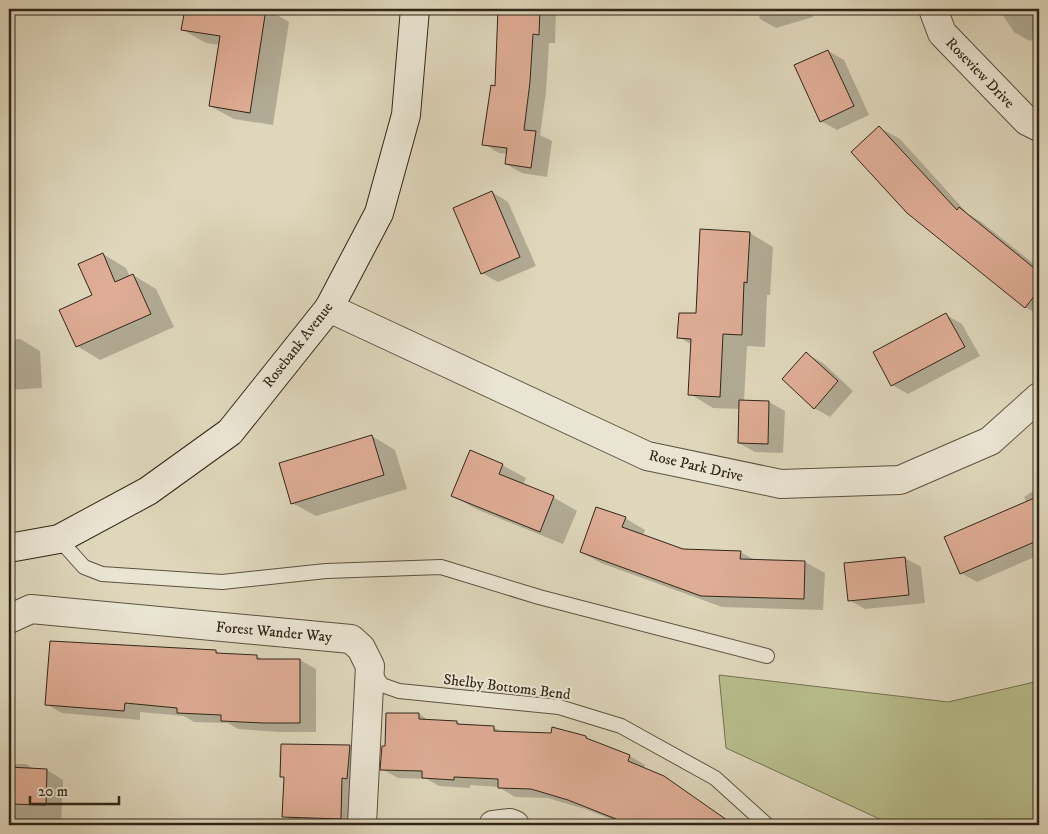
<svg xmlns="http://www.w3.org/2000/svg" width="1048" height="834" viewBox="0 0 1048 834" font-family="'IM FELL DW Pica',serif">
<rect width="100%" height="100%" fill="#dfd7bc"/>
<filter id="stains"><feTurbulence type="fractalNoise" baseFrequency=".004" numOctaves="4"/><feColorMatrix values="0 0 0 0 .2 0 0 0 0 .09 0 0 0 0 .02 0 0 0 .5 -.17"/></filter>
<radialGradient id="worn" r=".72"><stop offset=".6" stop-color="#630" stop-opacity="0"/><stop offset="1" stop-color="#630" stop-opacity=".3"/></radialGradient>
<!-- green -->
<polygon fill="#b8bd8c" stroke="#747252" points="719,675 948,702 1039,681 1039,825 889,825 886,822 726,748"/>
<!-- shadow -->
<g fill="#0003">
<polygon points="186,9 267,9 289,22 273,125 234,119 210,106 220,45 206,43 183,30"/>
<polygon points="500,9 556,9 555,43 549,43 546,92 540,135 552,141 547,177 522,173 506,164 508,154 499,153 484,144 496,87"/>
<polygon points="757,9 811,9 813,17 776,28 760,19"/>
<polygon points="999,9 1039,9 1039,35 1030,41 1014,32"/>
<polygon points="828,51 844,60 869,115 837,130 821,121"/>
<polygon points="880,128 900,139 968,214 980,221 1039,268 1039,315 1025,307"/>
<polygon points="492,192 508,202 536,266 498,282 482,273"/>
<polygon points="750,233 773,247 770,295 767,295 765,347 747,346 744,401 769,402 785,411 783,453 755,452 739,443 740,409 713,408 690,394 692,345 679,337 697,314"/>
<polygon points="103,254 126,268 130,277 133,275 156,289 174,327 100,360 77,346 94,296"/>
<polygon points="946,315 962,324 980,356 908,394 892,385"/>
<polygon points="9,336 15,339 20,339 40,351 42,388 9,390"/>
<polygon points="807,354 823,363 853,391 830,417 814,408"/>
<polygon points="372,436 395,450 407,489 316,516 292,503"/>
<polygon points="502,465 526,478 523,485 553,497 577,511 563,544 476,509 453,496"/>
<polygon points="1039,487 1039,555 977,582 961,573 1027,503 1024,497"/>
<polygon points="625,518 645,530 643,536 683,550 740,552 755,560 805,562 825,573 823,610 722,607 601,563 581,552"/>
<polygon points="905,558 921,567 925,603 865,609 849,600"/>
<polygon points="216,651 222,655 257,656 263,660 300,660 316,669 316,732 280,732 238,729 228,723 194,722 184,716 140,712 140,720 62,713 46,704"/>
<polygon points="419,714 430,721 457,722 463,726 493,727 502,732 586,737 596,743 630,756 645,765 644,769 733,825 616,825 615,824 616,821 585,809 548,798 515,797 499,787 470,785 470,788 439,786 427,779 398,778 382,769 386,747"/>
<polygon points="282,745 350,746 366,756 356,825 299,825 284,816 285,779 282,776"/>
<polygon points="9,764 26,764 36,770 47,770 63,780 61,825 9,825"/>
</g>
<!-- building -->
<g fill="#dfad96" stroke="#312618">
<polygon points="185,9 266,9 250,113 209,106 220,36 181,30"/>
<polygon points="498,9 540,9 539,35 533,34 530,82 524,130 536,131 531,168 505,164 507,148 482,145 491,85 495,86"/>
<polygon points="828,50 854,106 820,122 794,65"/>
<polygon points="879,126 957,210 959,207 1039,272 1039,290 1025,308 907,213 851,152"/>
<polygon points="492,191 520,257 481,274 453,208"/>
<polygon points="700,229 750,232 747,283 744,282 742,335 723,334 720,397 688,395 691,339 677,338 679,313 696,313"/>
<polygon points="103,253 115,282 133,274 151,314 76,347 59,310 92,295 78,264"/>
<polygon points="946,313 965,347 891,386 873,352"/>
<polygon points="806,352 838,381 814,409 782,379"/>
<polygon points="739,400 769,401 768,444 738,443"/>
<polygon points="372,435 384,475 291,504 279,463"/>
<polygon points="470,450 503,464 499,474 554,496 540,532 451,496"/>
<polygon points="1039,496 1039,540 960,574 944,537"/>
<polygon points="596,507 626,517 622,527 683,549 741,551 740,559 805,561 804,599 701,596 580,552"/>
<polygon points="905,557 909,595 848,601 844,563"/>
<polygon points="50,641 216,650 216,653 257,655 257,659 300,659 300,723 263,723 221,721 221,715 177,713 177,708 125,703 124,711 45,705"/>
<polygon points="386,713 419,713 419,719 457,721 457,724 494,726 494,731 551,733 552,727 586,736 586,738 630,755 628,761 664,776 734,825 613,825 616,819 568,800 531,789 498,788 498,779 454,777 454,780 422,778 422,771 380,770 382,746 385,746"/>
<polygon points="281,744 350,745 347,779 342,778 341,819 282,817 284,777 280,777"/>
<polygon points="9,767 47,769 46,805 9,804"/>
</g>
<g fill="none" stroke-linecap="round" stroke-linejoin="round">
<defs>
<g id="lane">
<polyline points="59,539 84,567 102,574 222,582 326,571 441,567 539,597 767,656"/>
<polyline points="373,672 382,685 399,691 559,707 621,726 715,778 767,825"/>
</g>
<g id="street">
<polyline points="933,9 942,33 1027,121 1039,127"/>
<polyline points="329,308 647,456 781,484 900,480 990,441 1039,397"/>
<polyline points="9,619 31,609 351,639 361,648 370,666 362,824"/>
<polyline points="493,825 510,823 515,825"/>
</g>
<polyline id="secondary" points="9,548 59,539 148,491 230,432 329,308 379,213 406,115 415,9"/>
</defs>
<!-- lane casing -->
<use href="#lane" stroke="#5c5241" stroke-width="16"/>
<!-- street casing -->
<use href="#street" stroke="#5c5241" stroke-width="30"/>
<!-- secondary casing -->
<use href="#secondary" stroke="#312618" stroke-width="30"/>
<!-- lane -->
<use href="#lane" stroke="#eae5d3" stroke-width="14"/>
<!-- street -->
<use href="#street" stroke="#eae5d3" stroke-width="28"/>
<!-- secondary -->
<use href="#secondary" stroke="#eae5d3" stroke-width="28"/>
</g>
<g text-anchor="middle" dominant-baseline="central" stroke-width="4" stroke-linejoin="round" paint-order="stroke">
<!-- street labels -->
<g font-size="15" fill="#312618" stroke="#eae5d3">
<text transform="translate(980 73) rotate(46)">Roseview Drive</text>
<text transform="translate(298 345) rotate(-52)">Rosebank Avenue</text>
<text transform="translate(696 466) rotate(13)">Rose Park Drive</text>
<text transform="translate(274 632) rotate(5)">Forest Wander Way</text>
<text transform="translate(507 687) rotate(7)">Shelby Bottoms Bend</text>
</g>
</g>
<!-- margin -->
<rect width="1048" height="834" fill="none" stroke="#dfd7bc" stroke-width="30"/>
<rect x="10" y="10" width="1028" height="814" fill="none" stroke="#312618" stroke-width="2.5"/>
<rect x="15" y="15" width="1018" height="804" fill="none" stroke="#312618"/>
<!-- scale -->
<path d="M30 796v8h89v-8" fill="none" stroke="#312618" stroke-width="2.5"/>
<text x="38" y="796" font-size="15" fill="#312618" stroke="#eae5d3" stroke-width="4" paint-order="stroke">20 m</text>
<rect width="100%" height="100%" filter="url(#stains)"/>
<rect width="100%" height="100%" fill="url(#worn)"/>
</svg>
